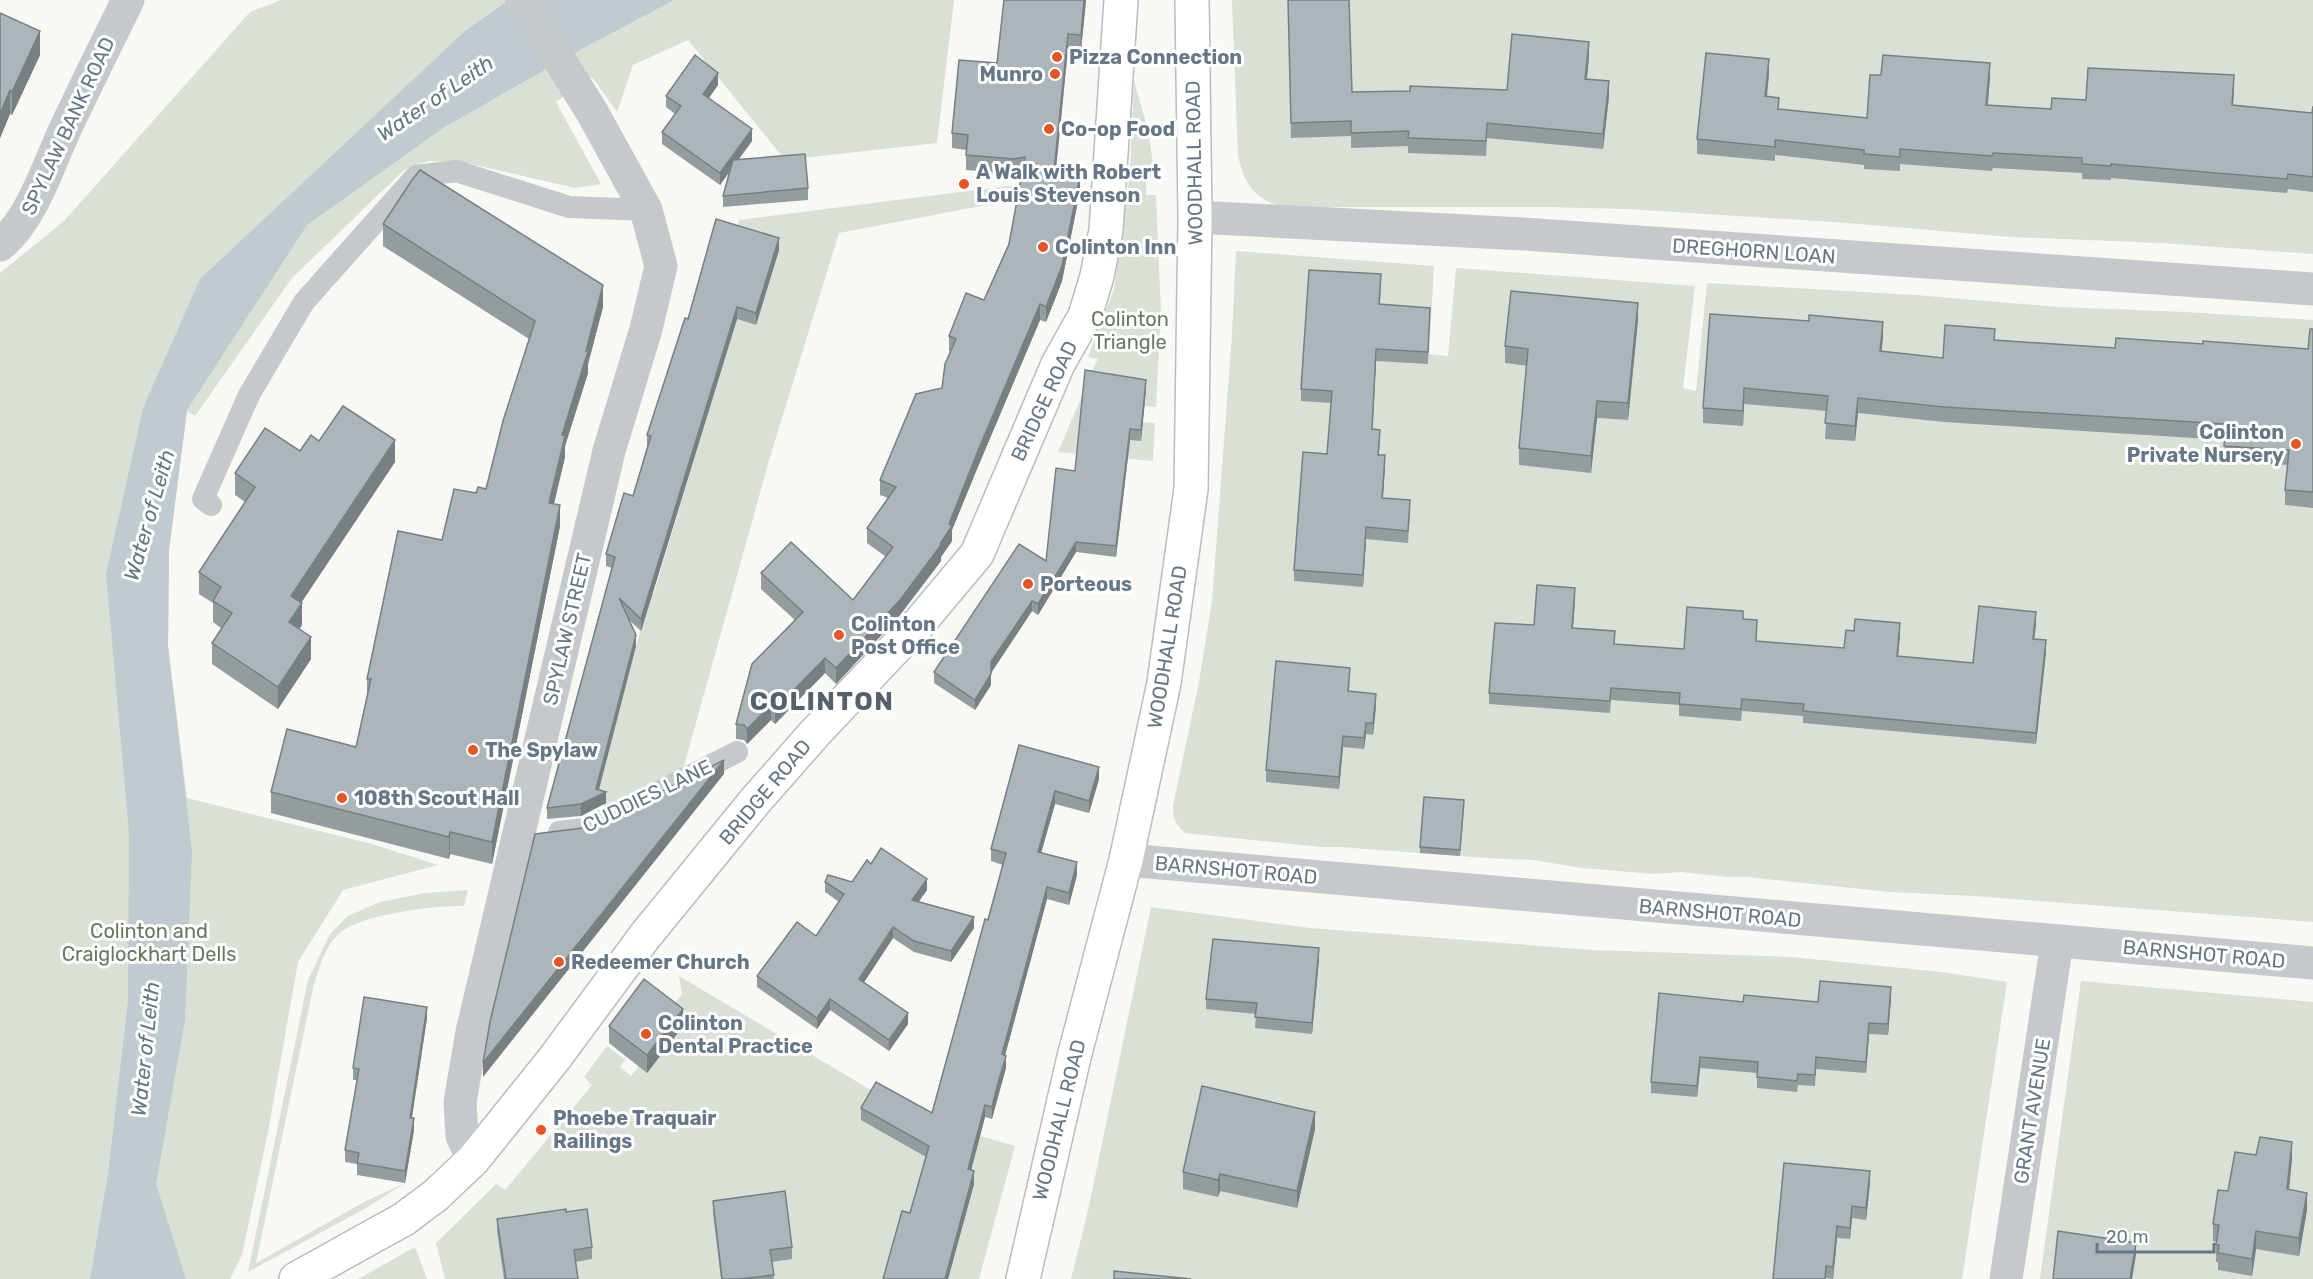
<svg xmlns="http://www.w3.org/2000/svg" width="2313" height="1279" viewBox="0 0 2313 1279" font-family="Rubik,sans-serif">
<rect width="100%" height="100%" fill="#f8f8f5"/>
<!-- green -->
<g fill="#d9e0d6" fill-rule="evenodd">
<polygon points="281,0 954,0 937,143 785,160 688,40 633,65 617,112 592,77 556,102 601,184 575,188 463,162 428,161 404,170 292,278 195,416 187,411 169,550 168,646 187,798 372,844 438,865 343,890 298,962 268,1132 242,1255 230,1279 0,1279 0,273 64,221 250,12"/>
<path d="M1232 0H2313V254L2162 243 2011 237 1848 223 1627 209 1547 207H1286C1255 201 1245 185 1238 156Z"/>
<polygon points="1134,81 1148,130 1155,177 1146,178 1146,195 1156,195 1161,312 1156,407 1145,406 1146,390 1087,381 1098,359 1088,357 1114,289 1130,172"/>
<polygon points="1072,178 1071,189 839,233 770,457 682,773 601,817 604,803 595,801 649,598 654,593 736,319 756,325 757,265 773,270 778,250 737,229 739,220"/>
<path d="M1236 251 1434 266 1429 354 1448 356 1456 268 1695 286 1683 388 1696 391 1707 283 1915 295 2059 307 2185 312 2313 320V922L1973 896 1890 892 1748 877H1729L1681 872 1653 874 1582 868 1533 860 1486 858 1340 847H1322L1185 833C1176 825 1173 819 1173 806L1199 682 1212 601 1232 334ZM1638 321 1628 420 1597 418 1591 473 1558 369Z"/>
<polygon points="1084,391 1141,441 1143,422 1155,423 1153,461 1058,452"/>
<path d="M468 890 464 906C435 905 366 914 342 931 325 944 319 969 313 988L256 1263 366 1201 405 1183 368 1207 248 1272 308 980 330 934 348 916 380 902 425 893Z"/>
<polygon points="1151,907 1310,928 1593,950 1791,957 1942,972 2007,982 1962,1279 1071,1279 1089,1206"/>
<polygon points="679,976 918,1118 1015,1146 979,1279 445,1279 436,1243 496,1184 505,1190 592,1085 584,1077 607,1046 625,1060 620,1067 631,1076 639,1066 647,1072 667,1013 682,994"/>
<polygon points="2081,981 2313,1002 2313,1279 2040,1279"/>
<polygon points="415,1247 427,1279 358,1279"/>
</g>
<!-- water -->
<polygon fill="#c0cacf" points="509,0 674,0 576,52 443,128 307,225 187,410 169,550 168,646 192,851 185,1020 156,1184 186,1279 90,1279 108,1174 128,1001 129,833 106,574 143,408 200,279 465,31"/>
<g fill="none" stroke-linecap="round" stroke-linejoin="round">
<defs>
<g id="secondary">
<polyline points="296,1279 404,1219 436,1195 473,1160 554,1059 645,936 756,800 815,733 920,622 977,554 1058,364 1085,316 1097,276 1106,230 1121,0"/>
<polyline points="1023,1279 1074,1057 1126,860 1164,683 1191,489 1195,217 1192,0"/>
</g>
</defs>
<!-- secondary casing -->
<use href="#secondary" stroke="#b7bdc1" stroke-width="36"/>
<!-- lane -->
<g stroke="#c5c9cc" stroke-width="22">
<polyline points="211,505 203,499 249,395 304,302 416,176 456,171 569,207 646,210"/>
<polyline points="559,832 585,829 737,752"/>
</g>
<!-- street -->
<g stroke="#c5c9cc" stroke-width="33">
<polyline points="1195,217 1523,234 2313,289"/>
<path d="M0 245C32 220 49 163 67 125 87 83 107 42 128 0"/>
<polyline points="1126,860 2313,963"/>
<polyline points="473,1160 462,1136 460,1102 472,1032 609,451 646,329 661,266 646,210 592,112 522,0"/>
<polyline points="2006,1279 2057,942"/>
</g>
<!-- secondary -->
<use href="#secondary" stroke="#fff" stroke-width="33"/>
</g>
<!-- wall -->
<g fill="#949ca0">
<polygon points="1086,0 1081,50 1068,49 1055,181 1080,191 1062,281 1046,322 1040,320 977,469 952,530 952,541 941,557 941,561 900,615 836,684 825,673 775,724 771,720 747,744 744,740 736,739 736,724 795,620 761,589 761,573 853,600 886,557 867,543 867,528 888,498 880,495 880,480 942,388 950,352 949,351 949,336 984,300 1009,244 1022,172 1014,174 966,170 966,150 952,148 952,133 997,63"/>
<polygon points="1288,0 1352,92 1507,90 1589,57 1587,79 1609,96 1603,149 1487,138 1486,156 1408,153 1408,146 1351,148 1351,136 1291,138"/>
<polygon points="0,13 40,55 12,115 10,114 0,138"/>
<polygon points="1769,74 1767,97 1779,109 1867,118 1881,75 1990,78 1988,105 2051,109 2086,100 2234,90 2233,105 2312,113 2313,106 2313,192 2288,189 2287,193 2111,178 2111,180 2082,179 2082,173 1993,168 1992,171 1900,164 1900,171 1864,169 1864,165 1775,155 1775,161 1697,154 1697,139"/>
<polygon points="718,85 709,98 752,141 738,160 808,188 808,200 723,207 723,196 729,172 720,185 662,144 662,132 675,114 666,107 666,96"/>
<polygon points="383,224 603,307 588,364 588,373 565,446 565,457 554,504 560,526 492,864 450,854 449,859 271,813 271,792 356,747 367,700 367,679 442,540 476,493 486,489 529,339 383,246"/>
<polygon points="779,250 756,325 737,319 641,631 629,620 636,646 599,790 606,803 581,816 547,819 547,808 612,568 606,566 606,554 633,496 647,447 647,435 688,319"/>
<polygon points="1381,286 1380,304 1430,308 1428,364 1376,361 1372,429 1380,442 1379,455 1385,467 1383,498 1410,512 1408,543 1366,539 1363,587 1294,581 1294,570 1327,454 1331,403 1301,401 1301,389"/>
<polygon points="1710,314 1883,337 1881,352 1943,358 1995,340 2115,348 2203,344 2308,349 2313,329 2313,508 2285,505 2285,490 2288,465 2224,461 2225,440 1944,422 1858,413 1855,441 1825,439 1827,411 1744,404 1743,426 1703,423 1703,408"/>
<polygon points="1638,320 1628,420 1597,418 1591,473 1519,465 1519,448 1527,366 1505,363 1505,346"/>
<polygon points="1146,390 1141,441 1130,440 1116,557 1076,552 1038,615 1032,611 991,673 991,685 975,710 934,683 934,672 1046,561 1075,471"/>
<polygon points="319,441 395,462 301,603 302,625 299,629 311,659 278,709 212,664 212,643 221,628 213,622 213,603 199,594 199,572 245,502 235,495 235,473 300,451"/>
<polygon points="1575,600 1573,628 1615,644 1684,649 1743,619 1757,632 1757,641 1844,648 1900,635 1898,656 1973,663 2036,624 2034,639 2046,652 2036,744 1803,723 1803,716 1742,711 1741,721 1679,716 1679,705 1611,700 1610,713 1489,704 1489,693 1534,625"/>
<polygon points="1350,680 1349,691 1376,706 1373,735 1366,734 1364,749 1343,747 1339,789 1266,782 1266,770"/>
<polygon points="1019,745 1099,779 1089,813 1055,804 1041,852 1077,875 1069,905 1047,899 1005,1055 1006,1068 998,1095 992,1119 985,1117 971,1170 974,1184 948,1279 883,1279 910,1213 926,1157 861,1120 861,1108 932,1113 1003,865 991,861 991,849"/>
<polygon points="1464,806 1460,856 1420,853 1420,847"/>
<polygon points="871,864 927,890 919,901 974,928 951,962 914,952 893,938 864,982 908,1024 889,1051 830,1010 817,1029 757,987 757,976 816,936 839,902 825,892 825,882 852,882"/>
<polygon points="1319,959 1312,1034 1255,1028 1256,1014 1206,1009 1206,999"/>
<polygon points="1891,998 1888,1035 1869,1034 1866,1073 1816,1069 1815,1086 1798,1085 1797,1092 1757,1088 1757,1073 1700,1068 1697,1097 1651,1093 1651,1082 1743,1002 1818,1002"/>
<polygon points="427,1018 412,1118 414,1130 405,1183 357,1175 357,1164 345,1162 345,1150 357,1080 353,1080 353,1068"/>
<polygon points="609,1026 683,1026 647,1073 609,1043"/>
<polygon points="1315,1129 1297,1208 1220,1191 1218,1197 1183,1189 1183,1172"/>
<polygon points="2292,1159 2289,1190 2307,1210 2299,1256 2256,1249 2252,1276 2218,1270 2218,1262 2216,1262 2216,1242 2213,1241 2213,1224 2228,1191"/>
<polygon points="1870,1183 1866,1220 1852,1218 1850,1239 1837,1238 1833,1279 1826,1278 1773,1279"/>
<polygon points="713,1201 792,1247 792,1259 772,1262 774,1279 721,1279 713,1213"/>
<polygon points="566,1212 592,1247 592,1259 575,1262 578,1279 504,1279 497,1231 497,1219"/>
</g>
<!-- shaded-wall -->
<g fill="#787f82">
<polygon points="1084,0 1086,0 1081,50 1081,35"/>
<polygon points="40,31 40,55 12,115 12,92"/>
<polygon points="1068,34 1068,49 1053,196 1053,181"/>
<polygon points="1589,42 1589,57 1585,94 1585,79"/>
<polygon points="1769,59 1769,74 1765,111 1765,96"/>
<polygon points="1990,63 1990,78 1986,120 1986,105"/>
<polygon points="718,73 718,85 703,106 703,94"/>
<polygon points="2234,75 2234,90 2232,120 2232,105"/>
<polygon points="1609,81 1609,96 1603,149 1603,134"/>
<polygon points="10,90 10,114 0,138 0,114"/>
<polygon points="752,129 752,141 720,185 720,173"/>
<polygon points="1080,176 1080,191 1062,281 1046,322 1046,307"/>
<polygon points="779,238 779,250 756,325 756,313"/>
<polygon points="603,285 603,307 588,364 588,373 565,446 565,457 549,524 549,503 562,435"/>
<polygon points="1638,303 1638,320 1628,420 1628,403"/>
<polygon points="1040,304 1040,320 977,469 952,530 952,541 941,557 941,561 900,615 836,684 836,668 940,544"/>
<polygon points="737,307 737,319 641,631 641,619"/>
<polygon points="1883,322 1883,337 1880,367 1880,351"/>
<polygon points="1376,349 1376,361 1372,441 1372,429"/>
<polygon points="1146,380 1146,390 1141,441 1141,430"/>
<polygon points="1744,388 1744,404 1743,426 1743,411"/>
<polygon points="1858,398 1858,413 1855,441 1855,426"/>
<polygon points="1597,401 1597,418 1591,473 1591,456"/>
<polygon points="1130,429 1130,440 1116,557 1116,546"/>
<polygon points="395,440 395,462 291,618 291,596"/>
<polygon points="1385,455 1385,467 1382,510 1382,498"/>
<polygon points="560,505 560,526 492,864 492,842"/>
<polygon points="1366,527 1366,539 1363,587 1363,575"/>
<polygon points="1076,542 1076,552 1038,615 1038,604"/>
<polygon points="1575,588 1575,600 1572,639 1572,628"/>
<polygon points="1032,601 1032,611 991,673 991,662"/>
<polygon points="302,603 302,625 289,644 289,622"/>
<polygon points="2036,612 2036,624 2033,650 2033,639"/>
<polygon points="1900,623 1900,635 1897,668 1897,656"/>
<polygon points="636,635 636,646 597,796 606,792 606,803 581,816 581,804 596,789"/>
<polygon points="311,637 311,659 278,709 278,687"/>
<polygon points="2046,640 2046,652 2036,744 2036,733"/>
<polygon points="825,658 825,673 775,724 775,709"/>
<polygon points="991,674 991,685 975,710 975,700"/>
<polygon points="1376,694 1376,706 1373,735 1373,723"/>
<polygon points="771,705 771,720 747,744 747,729"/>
<polygon points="1366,723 1366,734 1364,749 1364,738"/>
<polygon points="1343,736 1343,747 1339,789 1339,777"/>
<polygon points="724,760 724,774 483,1077 483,1063"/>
<polygon points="1099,767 1099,779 1089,813 1089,801"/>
<polygon points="1055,791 1055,804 1038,864 1038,852"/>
<polygon points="450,832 450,854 449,859 449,837"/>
<polygon points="1077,862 1077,875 1069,905 1069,893"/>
<polygon points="927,879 927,890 912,911 912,900"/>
<polygon points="1047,887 1047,899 1002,1067 1002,1054"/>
<polygon points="974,917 974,928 951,962 951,951"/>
<polygon points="893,927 893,938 859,990 859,979"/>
<polygon points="1319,948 1319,959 1312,1034 1312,1023"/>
<polygon points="1891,987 1891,998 1888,1035 1888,1024"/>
<polygon points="830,999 830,1010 817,1029 817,1018"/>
<polygon points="427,1007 427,1018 410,1129 410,1118"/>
<polygon points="683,1009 683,1026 647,1073 647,1055"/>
<polygon points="908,1013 908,1024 889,1051 889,1040"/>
<polygon points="1869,1023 1869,1034 1866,1073 1866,1062"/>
<polygon points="1006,1056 1006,1068 992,1119 992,1107"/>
<polygon points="1700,1057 1700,1068 1697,1097 1697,1086"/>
<polygon points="985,1105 985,1117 968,1182 968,1169"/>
<polygon points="1315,1112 1315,1129 1297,1208 1297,1191"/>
<polygon points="414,1118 414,1130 405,1183 405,1171"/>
<polygon points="2292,1142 2292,1159 2287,1206 2287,1189"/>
<polygon points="974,1171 974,1184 948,1279 945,1279"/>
<polygon points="1870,1171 1870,1183 1866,1220 1866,1208"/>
<polygon points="1220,1174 1220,1191 1218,1197 1218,1180"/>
<polygon points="2307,1193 2307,1210 2299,1256 2299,1238"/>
<polygon points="1852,1206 1852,1218 1850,1239 1850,1228"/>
<polygon points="1837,1226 1837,1238 1833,1279 1833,1267"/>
<polygon points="2256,1231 2256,1249 2252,1276 2252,1259"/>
<polygon points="2136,1243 2136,1255 2132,1279 2130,1279"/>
</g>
<!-- building -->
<g fill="#acb5ba" stroke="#787f82" stroke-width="1.5">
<polygon points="1004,0 1084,0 1081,35 1068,34 1053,181 1080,176 1062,266 1046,307 1040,304 977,453 949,524 952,526 940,544 941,545 900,600 836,668 825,658 775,709 771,705 747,729 744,725 736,724 752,664 803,612 761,573 791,542 853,600 893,547 867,528 896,487 880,480 916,394 942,388 945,364 956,339 949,336 966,293 984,300 1009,244 1025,157 1014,159 966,155 968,135 952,133 959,60 997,63"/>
<polygon points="1288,0 1349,0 1352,92 1410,91 1410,86 1507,90 1512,34 1589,42 1585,79 1609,81 1603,134 1487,123 1486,141 1408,138 1409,131 1351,133 1351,121 1291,123"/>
<polygon points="0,13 40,31 12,92 10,90 0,114"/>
<polygon points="1706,53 1769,59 1765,96 1779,98 1778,109 1867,118 1870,75 1881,75 1883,55 1990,63 1986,105 2051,109 2052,98 2086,100 2088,68 2234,75 2232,105 2312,113 2313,106 2313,177 2288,174 2287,179 2111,164 2111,166 2082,164 2082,158 1993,153 1992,156 1900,149 1900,157 1864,154 1864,150 1775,140 1775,147 1697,139"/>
<polygon points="695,55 718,73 703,94 752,129 720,173 662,132 681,106 666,96"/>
<polygon points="805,154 808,188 723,196 733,160"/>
<polygon points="420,170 603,285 586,351 588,351 562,435 565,436 549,503 560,505 492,842 450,832 449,837 271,792 287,729 356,747 371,679 367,679 398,531 442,540 454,489 476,493 478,487 486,489 503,421 535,321 383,224 412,180"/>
<polygon points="716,219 779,238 756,313 737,307 641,619 619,598 636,635 596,789 606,792 581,804 547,808 615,557 606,554 624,493 633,496 651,436 647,435 685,318 688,319"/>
<polygon points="1309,270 1381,274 1379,304 1430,308 1428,352 1376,349 1372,429 1380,430 1378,455 1385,455 1382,498 1410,500 1408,531 1366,527 1363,575 1294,570 1303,452 1327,454 1332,391 1301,389"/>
<polygon points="1511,291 1638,303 1628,403 1597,401 1591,456 1519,448 1528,349 1505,346"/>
<polygon points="1710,314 1809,321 1809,315 1883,322 1880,351 1943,358 1945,325 1995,329 1994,340 2115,348 2116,338 2203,344 2203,341 2308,349 2310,329 2313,329 2313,492 2285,490 2289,450 2224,446 2226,424 1944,407 1858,398 1855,426 1825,423 1828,396 1744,388 1743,411 1703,408"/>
<polygon points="1085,370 1146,380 1141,430 1130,429 1116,546 1076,542 1038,604 1032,601 991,662 991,674 975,700 934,672 1019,544 1046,561 1056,468 1075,471"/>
<polygon points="343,406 395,440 291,596 302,603 289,622 311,637 278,687 212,643 232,613 213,601 221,587 199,572 255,487 235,473 265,428 300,451 311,435 319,441"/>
<polygon points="1537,585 1575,588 1572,628 1615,631 1614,644 1684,649 1687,607 1743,611 1743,619 1757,620 1756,641 1844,648 1846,630 1854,631 1855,619 1900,623 1897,656 1973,663 1979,606 2036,612 2033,639 2046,640 2036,733 1803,711 1804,704 1742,699 1741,709 1679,704 1680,693 1611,688 1610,701 1489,693 1495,623 1534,625"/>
<polygon points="1276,661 1350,668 1348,691 1376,694 1373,723 1366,723 1364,738 1343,736 1339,777 1266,770"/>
<polygon points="1019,745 1099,767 1089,801 1055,791 1038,852 1077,862 1069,893 1047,887 1002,1054 1006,1056 998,1083 992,1107 985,1105 968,1169 974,1171 945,1279 883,1279 902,1211 910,1213 929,1146 861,1108 876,1082 932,1113 985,919 988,920 1006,853 991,849"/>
<polygon points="724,760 483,1063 490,1022 535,834 591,827"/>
<polygon points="1424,797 1464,800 1460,850 1420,847"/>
<polygon points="881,848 927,879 912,900 974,917 951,951 914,941 893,927 859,979 908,1013 889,1040 830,999 817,1018 757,976 797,922 816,936 844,894 825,882 828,875 852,882 867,860 871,864"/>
<polygon points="1213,939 1319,948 1312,1023 1255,1017 1257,1003 1206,999"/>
<polygon points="644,979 683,1009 647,1055 609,1026"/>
<polygon points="1820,981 1891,987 1888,1024 1869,1023 1866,1062 1816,1057 1815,1075 1798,1074 1797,1081 1757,1077 1758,1062 1700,1057 1697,1086 1651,1082 1659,993 1743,1002 1744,995 1818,1002"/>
<polygon points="364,997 427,1007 410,1118 414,1118 405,1171 357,1163 359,1153 345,1150 359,1069 353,1068"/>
<polygon points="1202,1086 1315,1112 1297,1191 1220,1174 1218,1180 1183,1172"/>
<polygon points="2260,1137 2292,1142 2287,1189 2307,1193 2299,1238 2256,1231 2252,1259 2218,1253 2219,1245 2216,1245 2219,1225 2213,1224 2218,1190 2228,1191 2235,1152 2256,1155"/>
<polygon points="1784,1163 1870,1171 1866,1208 1852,1206 1850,1228 1837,1226 1833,1267 1826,1266 1825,1279 1773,1279"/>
<polygon points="785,1191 792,1247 770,1250 774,1275 739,1279 722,1279 713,1201"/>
<polygon points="566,1209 566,1212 587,1209 592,1247 574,1250 578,1279 506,1279 497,1219"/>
<polygon points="2058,1231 2136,1243 2130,1279 2053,1279"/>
<polygon points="1114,1271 1191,1279 1114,1279"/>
</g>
<!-- markers -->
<g fill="#e75425" stroke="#fff" stroke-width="2">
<circle cx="1057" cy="57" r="6"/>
<circle cx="1055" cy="74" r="6"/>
<circle cx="1049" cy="129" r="6"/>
<circle cx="964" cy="184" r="6"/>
<circle cx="1043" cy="247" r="6"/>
<circle cx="2296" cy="444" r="6"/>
<circle cx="1028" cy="584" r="6"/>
<circle cx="839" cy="635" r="6"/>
<circle cx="473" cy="750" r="6"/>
<circle cx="342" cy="798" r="6"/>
<circle cx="559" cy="962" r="6"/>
<circle cx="646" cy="1034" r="6"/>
<circle cx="541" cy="1130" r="6"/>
</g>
<g text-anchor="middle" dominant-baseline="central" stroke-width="6" stroke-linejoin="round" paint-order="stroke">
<!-- poi labels -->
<g font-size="20" font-weight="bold" fill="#667887" stroke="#fff" text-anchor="start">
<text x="1069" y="57">Pizza Connection</text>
<text x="1043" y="74" text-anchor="end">Munro</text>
<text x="1061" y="129">Co-op Food</text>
<text x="976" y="172">A Walk with Robert<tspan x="976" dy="23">Louis Stevenson</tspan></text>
<text x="1055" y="247">Colinton Inn</text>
<text x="2284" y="432" text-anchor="end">Colinton<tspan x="2284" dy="23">Private Nursery</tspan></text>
<text x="1040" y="584">Porteous</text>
<text x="851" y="624">Colinton<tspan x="851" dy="23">Post Office</tspan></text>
<text x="485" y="750">The Spylaw</text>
<text x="354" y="798">108th Scout Hall</text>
<text x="571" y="962">Redeemer Church</text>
<text x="658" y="1023">Colinton<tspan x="658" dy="23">Dental Practice</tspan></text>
<text x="553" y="1118">Phoebe Traquair<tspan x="553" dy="23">Railings</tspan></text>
</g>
<!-- street labels -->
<g font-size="20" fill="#667887" stroke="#fff">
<text transform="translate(68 126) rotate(-65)">SPYLAW BANK ROAD</text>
<text transform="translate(1194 163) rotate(-91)">WOODHALL ROAD</text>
<text transform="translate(1754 251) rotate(4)">DREGHORN LOAN</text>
<text transform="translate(1044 401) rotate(-65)">BRIDGE ROAD</text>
<text transform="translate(567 629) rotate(-77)">SPYLAW STREET</text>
<text transform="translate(1167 647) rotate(-81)">WOODHALL ROAD</text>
<text transform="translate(765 792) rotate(-50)">BRIDGE ROAD</text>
<text transform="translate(647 796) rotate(-26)">CUDDIES LANE</text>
<text transform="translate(1236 870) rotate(5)">BARNSHOT ROAD</text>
<text transform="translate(1720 913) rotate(5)">BARNSHOT ROAD</text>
<text transform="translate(2204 954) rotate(5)">BARNSHOT ROAD</text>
<text transform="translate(2032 1111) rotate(-81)">GRANT AVENUE</text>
<text transform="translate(1059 1120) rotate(-76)">WOODHALL ROAD</text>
</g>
<!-- park labels -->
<g font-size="20" fill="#667961" stroke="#fff">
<text x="1130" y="319">Colinton<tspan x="1130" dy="23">Triangle</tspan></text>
<text x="149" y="931">Colinton and<tspan x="149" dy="23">Craiglockhart Dells</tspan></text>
</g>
<!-- water labels -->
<g font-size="21" font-style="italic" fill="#627983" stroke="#fff">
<text transform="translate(435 98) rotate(-34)">Water of Leith</text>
<text transform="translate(149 515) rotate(-74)">Water of Leith</text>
<text transform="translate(145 1049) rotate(-84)">Water of Leith</text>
</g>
<!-- district labels -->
<g font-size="26" font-weight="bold" letter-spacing="1.5" fill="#54616c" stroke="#fff">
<text x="822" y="701">COLINTON</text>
</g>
</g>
<!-- scale -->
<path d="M2097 1243v9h117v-9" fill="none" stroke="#667887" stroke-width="3"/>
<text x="2106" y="1243" font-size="18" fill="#667887" stroke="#ffffff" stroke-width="4.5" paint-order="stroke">20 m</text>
</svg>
